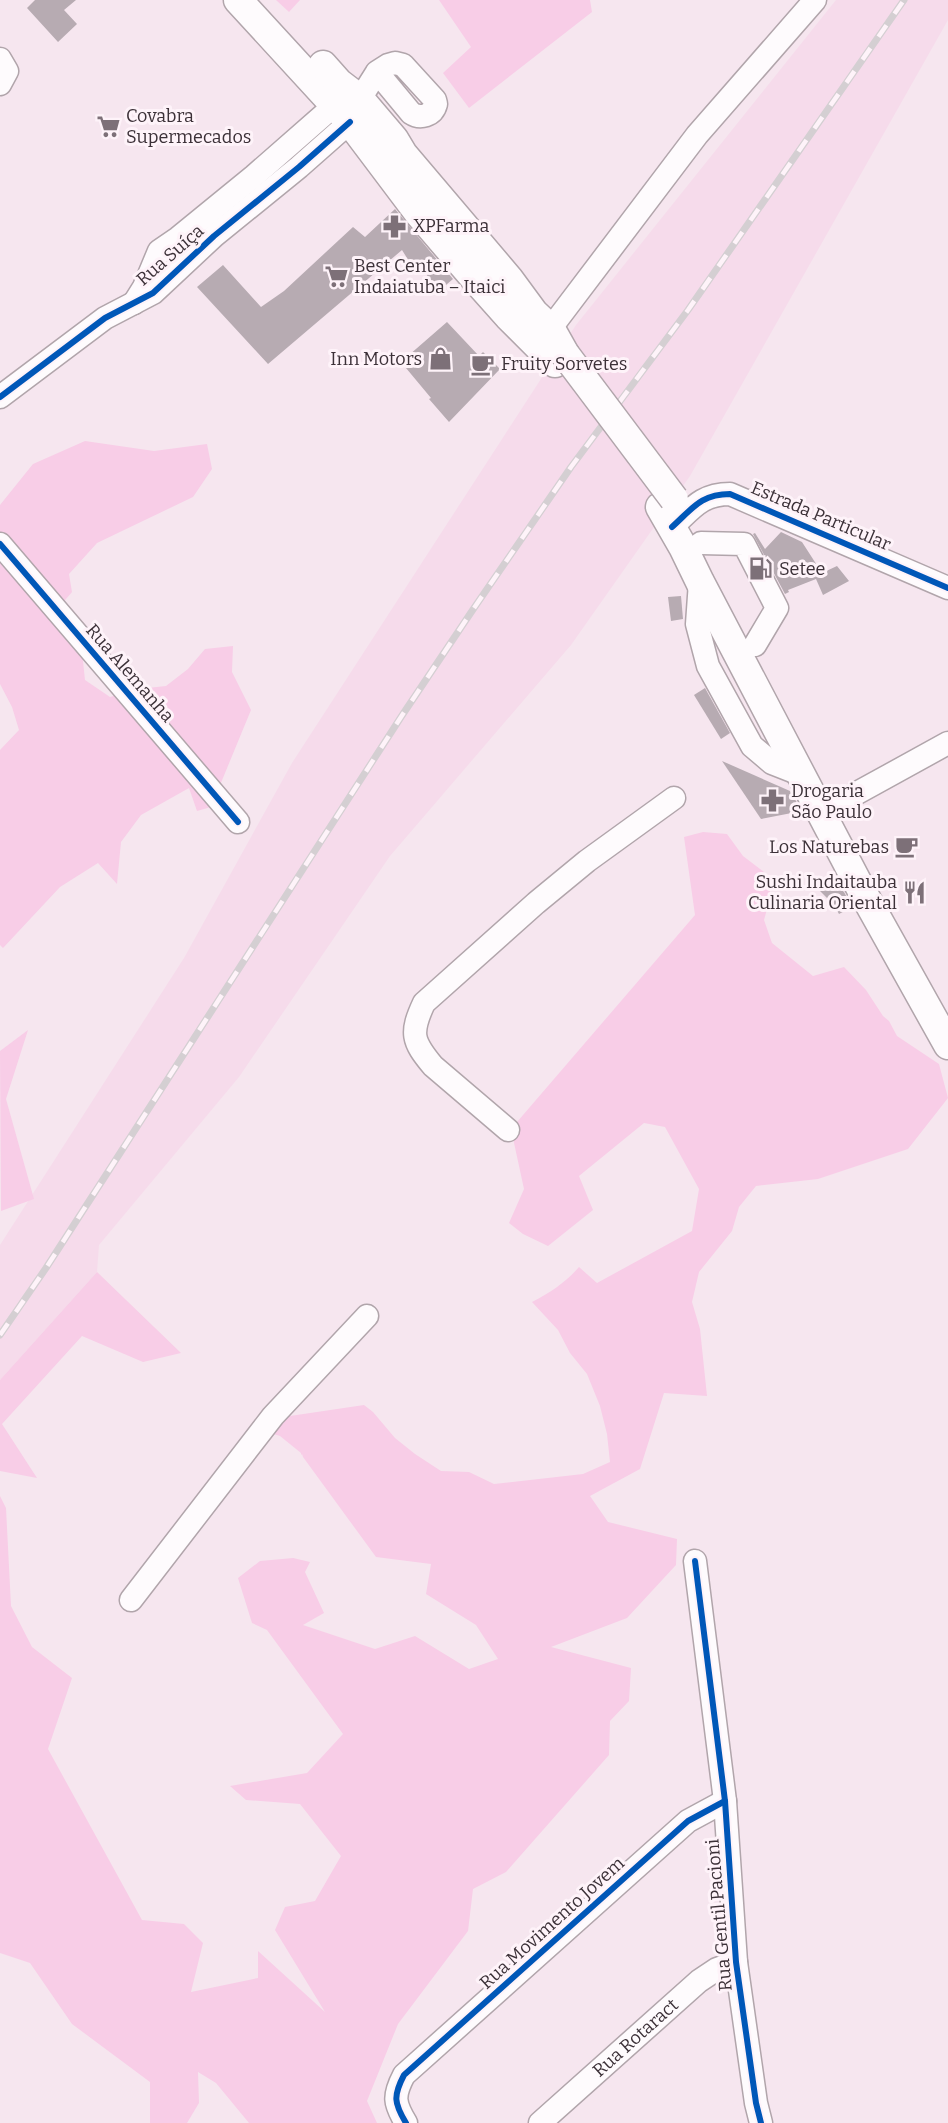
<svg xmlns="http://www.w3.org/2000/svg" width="948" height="2123" viewBox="0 0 948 2123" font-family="Bitter,serif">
<rect width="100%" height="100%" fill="#f6e6ef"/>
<!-- built -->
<polygon fill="#f6dbeb" points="836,0 948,0 948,20 690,476 571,645 390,856 239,1077 99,1245 97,1272 0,1380 0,1245 184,958 292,763 576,325"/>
<!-- green -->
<g fill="#f8cde7">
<polygon points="276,0 300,0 289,12"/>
<polygon points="439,0 590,0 592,12 469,108 443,73 471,47"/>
<polygon points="85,441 154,451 207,444 212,469 193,497 97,543 69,574 72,592 54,613 82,652 85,680 110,697 138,689 166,686 188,669 205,649 233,646 232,672 251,710 211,807 197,811 189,788 141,815 121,842 117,884 98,863 60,887 3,948 0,945 0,750 19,730 12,707 0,684 0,505 33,464"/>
<path d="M703 832 727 834 743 856 764 872 771 895 764 920 772 943 813 976 844 967 866 990 883 1016 889 1021 897 1036 939 1064 948 1098 908 1149 818 1179 756 1186 739 1207 732 1231 699 1272 692 1302 700 1329 707 1396 664 1393 640 1469 590 1496 608 1522 677 1539 676 1565 627 1618 551 1647 631 1668 629 1701 610 1721 609 1755 506 1872 473 1889 468 1931 398 2024 367 2101 377 2123H249L216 2083 198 2072 199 2103 187 2123H150V2082L72 2024 30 1963 0 1953V1496L6 1508 11 1606 32 1647 72 1678 48 1749 142 1920 184 1924 203 1943 191 1992 258 1978V1951L325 2012 275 1930 285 1907 315 1901 341 1856 300 1804 246 1800 230 1786 307 1773 343 1734 267 1630 252 1623 238 1578 260 1561 293 1558 310 1562 305 1572 324 1613 303 1625 375 1649 415 1636 469 1669 498 1659 476 1625 426 1594 431 1564 376 1557 303 1457 302 1454 301 1455V1453L280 1436 257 1429 263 1420 364 1405 373 1412 395 1438 415 1454 441 1471 469 1472 494 1484 583 1474 610 1462 607 1434 600 1406 587 1374 570 1353 558 1330 532 1302C550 1293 566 1282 579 1267L597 1283 692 1231 699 1189 665 1127 644 1123 579 1176 593 1210 548 1246 523 1234 509 1223 524 1189 511 1129 695 915 684 837Z"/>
<polygon points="28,1030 6,1099 34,1199 1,1211 0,1051"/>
<polygon points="97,1272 181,1353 143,1362 82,1336 2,1424 37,1478 0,1471 0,1380"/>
</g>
<!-- building -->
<g fill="#b7abb2">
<polygon points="35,0 76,0 64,10 77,24 58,42 27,8"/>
<polygon points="395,209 453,279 440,290 417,264 412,266 402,250 268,364 197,287 223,265 261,307 284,291 353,227 365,237"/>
<polygon points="447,322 479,356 483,352 500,369 449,422 429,399 431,398 401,362"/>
<polygon points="781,532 802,542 822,573 837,566 849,581 823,595 816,579 788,590 789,592 785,594 753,534 755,533 765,549"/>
<polygon points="681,596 683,619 671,621 668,597"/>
<polygon points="705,688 730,733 721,739 694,695"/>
<polygon points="722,761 790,791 802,811 761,819"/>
<polygon points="830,879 844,892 852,907 839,914 834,905 815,886"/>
</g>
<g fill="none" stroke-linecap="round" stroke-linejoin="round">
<defs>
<g id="minor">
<polyline points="0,59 7,71 0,84"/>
<path d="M360 99 377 72 388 65 395 63 403 65 435 100 436 104C433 116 420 119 411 113L377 72"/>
<polyline points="134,303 144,287 159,251 178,238 254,176 335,105"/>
<polyline points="541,341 697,135 815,0"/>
<polyline points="0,397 105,318 153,293 214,236 299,167 350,122"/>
<path d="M672 527C692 509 701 494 730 494L948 588"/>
<polyline points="701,543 744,544 777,608 755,645"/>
<polyline points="0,544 238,822"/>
<polyline points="700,582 697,624 708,666 752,746 772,763 800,774"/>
<polyline points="837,804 948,743"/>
<path d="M508 1130 433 1066C412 1041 410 1033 424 1003L536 903 587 861 674 798"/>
<polyline points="695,1561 725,1801 736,1962 756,2103 761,2123"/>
<polyline points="131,1600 273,1416 367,1316"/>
<path d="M406 2123C394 2103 393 2096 404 2075L688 1821 725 1801"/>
<path id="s1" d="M540 2123 699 1981 717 1969 736 1962"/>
</g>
<g id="major">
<polyline points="238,0 350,122 420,215 475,279 508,316 555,363"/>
<polyline points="323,65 339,83 360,99 394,139 403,154 509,279 534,313 551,329 565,354"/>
<polyline points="660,507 683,547 700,582 862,891 948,1045"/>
</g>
</defs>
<!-- minor casing -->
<use href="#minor" stroke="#b1a5ab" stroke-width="25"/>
<!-- major casing -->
<use href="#major" stroke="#b1a5ab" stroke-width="31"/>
<!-- minor -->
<use href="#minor" stroke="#fefbfd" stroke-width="22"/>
<!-- major -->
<use href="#major" stroke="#fefbfd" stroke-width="28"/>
<defs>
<polyline id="rail" points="0,1335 46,1268 401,717 474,608 571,467 688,310 904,0"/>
</defs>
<!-- rail casing -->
<use href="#rail" stroke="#d4cfd2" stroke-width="7"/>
<!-- rail -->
<use href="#rail" stroke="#fef3f9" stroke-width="4.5" stroke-dasharray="14" stroke-linecap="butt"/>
<defs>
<polyline id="major-bridge" points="565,354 674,499"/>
</defs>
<!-- major-bridge casing -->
<use href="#major-bridge" stroke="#b1a5ab" stroke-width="31" stroke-linecap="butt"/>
<!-- major-bridge -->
<use href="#major-bridge" stroke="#fefbfd" stroke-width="28"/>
<defs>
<g id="cycleway">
<polyline points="0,397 105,318 153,293 214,236 299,167 350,122"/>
<path d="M672 527C692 509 701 494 730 494L948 588"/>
<polyline points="0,544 238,822"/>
<polyline points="695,1561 725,1801 736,1962 756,2103 761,2123"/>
<path d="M406 2123C394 2103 393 2096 404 2075L688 1821 725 1801"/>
</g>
</defs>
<!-- cycleway casing -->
<use href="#cycleway" stroke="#fef3f9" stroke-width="10"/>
<!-- cycleway -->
<use href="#cycleway" stroke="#0057b8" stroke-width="6"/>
</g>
<!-- icons -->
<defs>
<symbol id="supermarket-bare" viewBox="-9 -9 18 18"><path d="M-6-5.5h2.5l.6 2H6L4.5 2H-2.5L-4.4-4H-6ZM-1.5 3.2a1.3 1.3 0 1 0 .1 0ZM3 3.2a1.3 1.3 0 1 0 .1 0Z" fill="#7d7078" stroke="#fef3f9" stroke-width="2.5" paint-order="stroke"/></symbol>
<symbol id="pharmacy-bare" viewBox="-9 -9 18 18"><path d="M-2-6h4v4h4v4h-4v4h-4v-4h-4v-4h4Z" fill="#7d7078" stroke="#fef3f9" stroke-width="2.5" paint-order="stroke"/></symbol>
<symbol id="shop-bare" viewBox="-9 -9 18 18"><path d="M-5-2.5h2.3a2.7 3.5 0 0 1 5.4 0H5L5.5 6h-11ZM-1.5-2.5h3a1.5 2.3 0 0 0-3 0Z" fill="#7d7078" stroke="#fef3f9" stroke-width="2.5" paint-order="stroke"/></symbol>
<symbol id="cafe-bare" viewBox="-9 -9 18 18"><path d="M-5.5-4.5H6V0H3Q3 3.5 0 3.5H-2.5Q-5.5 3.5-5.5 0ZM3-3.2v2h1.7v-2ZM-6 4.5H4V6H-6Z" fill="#7d7078" stroke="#fef3f9" stroke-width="2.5" paint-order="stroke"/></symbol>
<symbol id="fuel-bare" viewBox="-9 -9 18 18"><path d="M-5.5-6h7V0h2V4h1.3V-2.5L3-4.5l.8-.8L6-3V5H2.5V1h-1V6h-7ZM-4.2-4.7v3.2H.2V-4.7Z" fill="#7d7078" stroke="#fef3f9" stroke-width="2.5" paint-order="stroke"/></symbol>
<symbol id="restaurant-bare" viewBox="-9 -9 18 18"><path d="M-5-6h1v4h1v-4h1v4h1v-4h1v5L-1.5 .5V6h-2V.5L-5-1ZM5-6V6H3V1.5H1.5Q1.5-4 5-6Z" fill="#7d7078" stroke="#fef3f9" stroke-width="2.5" paint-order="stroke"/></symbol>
</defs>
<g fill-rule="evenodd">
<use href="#supermarket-bare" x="92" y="110" width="33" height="33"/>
<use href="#pharmacy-bare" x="378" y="210" width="33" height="33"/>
<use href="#supermarket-bare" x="320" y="260" width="33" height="33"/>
<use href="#shop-bare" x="424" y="342" width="33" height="33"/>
<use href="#cafe-bare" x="466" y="348" width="33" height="33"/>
<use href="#fuel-bare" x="744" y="552" width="33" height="33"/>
<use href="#pharmacy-bare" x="756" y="784" width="33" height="33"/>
<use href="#cafe-bare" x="890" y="830" width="33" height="33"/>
<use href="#restaurant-bare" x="898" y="876" width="33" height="33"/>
</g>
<g text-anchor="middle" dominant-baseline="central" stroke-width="6" stroke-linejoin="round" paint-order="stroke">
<!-- poi labels -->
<g font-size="18" fill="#3c3138" stroke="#fef3f9" text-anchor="start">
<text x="126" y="116">Covabra<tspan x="126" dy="21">Supermecados</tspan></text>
<text x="413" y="226">XPFarma</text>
<text x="354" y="266">Best Center<tspan x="354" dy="21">Indaiatuba – Itaici</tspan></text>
<text x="422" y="359" text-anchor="end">Inn Motors</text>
<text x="501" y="364">Fruity Sorvetes</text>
<text x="779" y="569">Setee</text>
<text x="791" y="791">Drogaria<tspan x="791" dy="21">São Paulo</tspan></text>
<text x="889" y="847" text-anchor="end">Los Naturebas</text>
<text x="897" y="882" text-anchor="end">Sushi Indaitauba<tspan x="897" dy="21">Culinaria Oriental</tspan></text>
</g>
<!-- street labels -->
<g font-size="18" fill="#3c3138" stroke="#fef3f9">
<text transform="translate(170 255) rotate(-41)">Rua Suíça</text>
<text transform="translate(821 516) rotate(23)">Estrada Particular</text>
<text transform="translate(130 673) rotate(49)">Rua Alemanha</text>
<text transform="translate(719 1915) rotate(-95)">Rua Gentil Pacioni</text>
<text transform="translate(552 1923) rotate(-42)">Rua Movimento Jovem</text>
<text stroke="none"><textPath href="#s1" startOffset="128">Rua Rotaract</textPath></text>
</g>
</g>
</svg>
